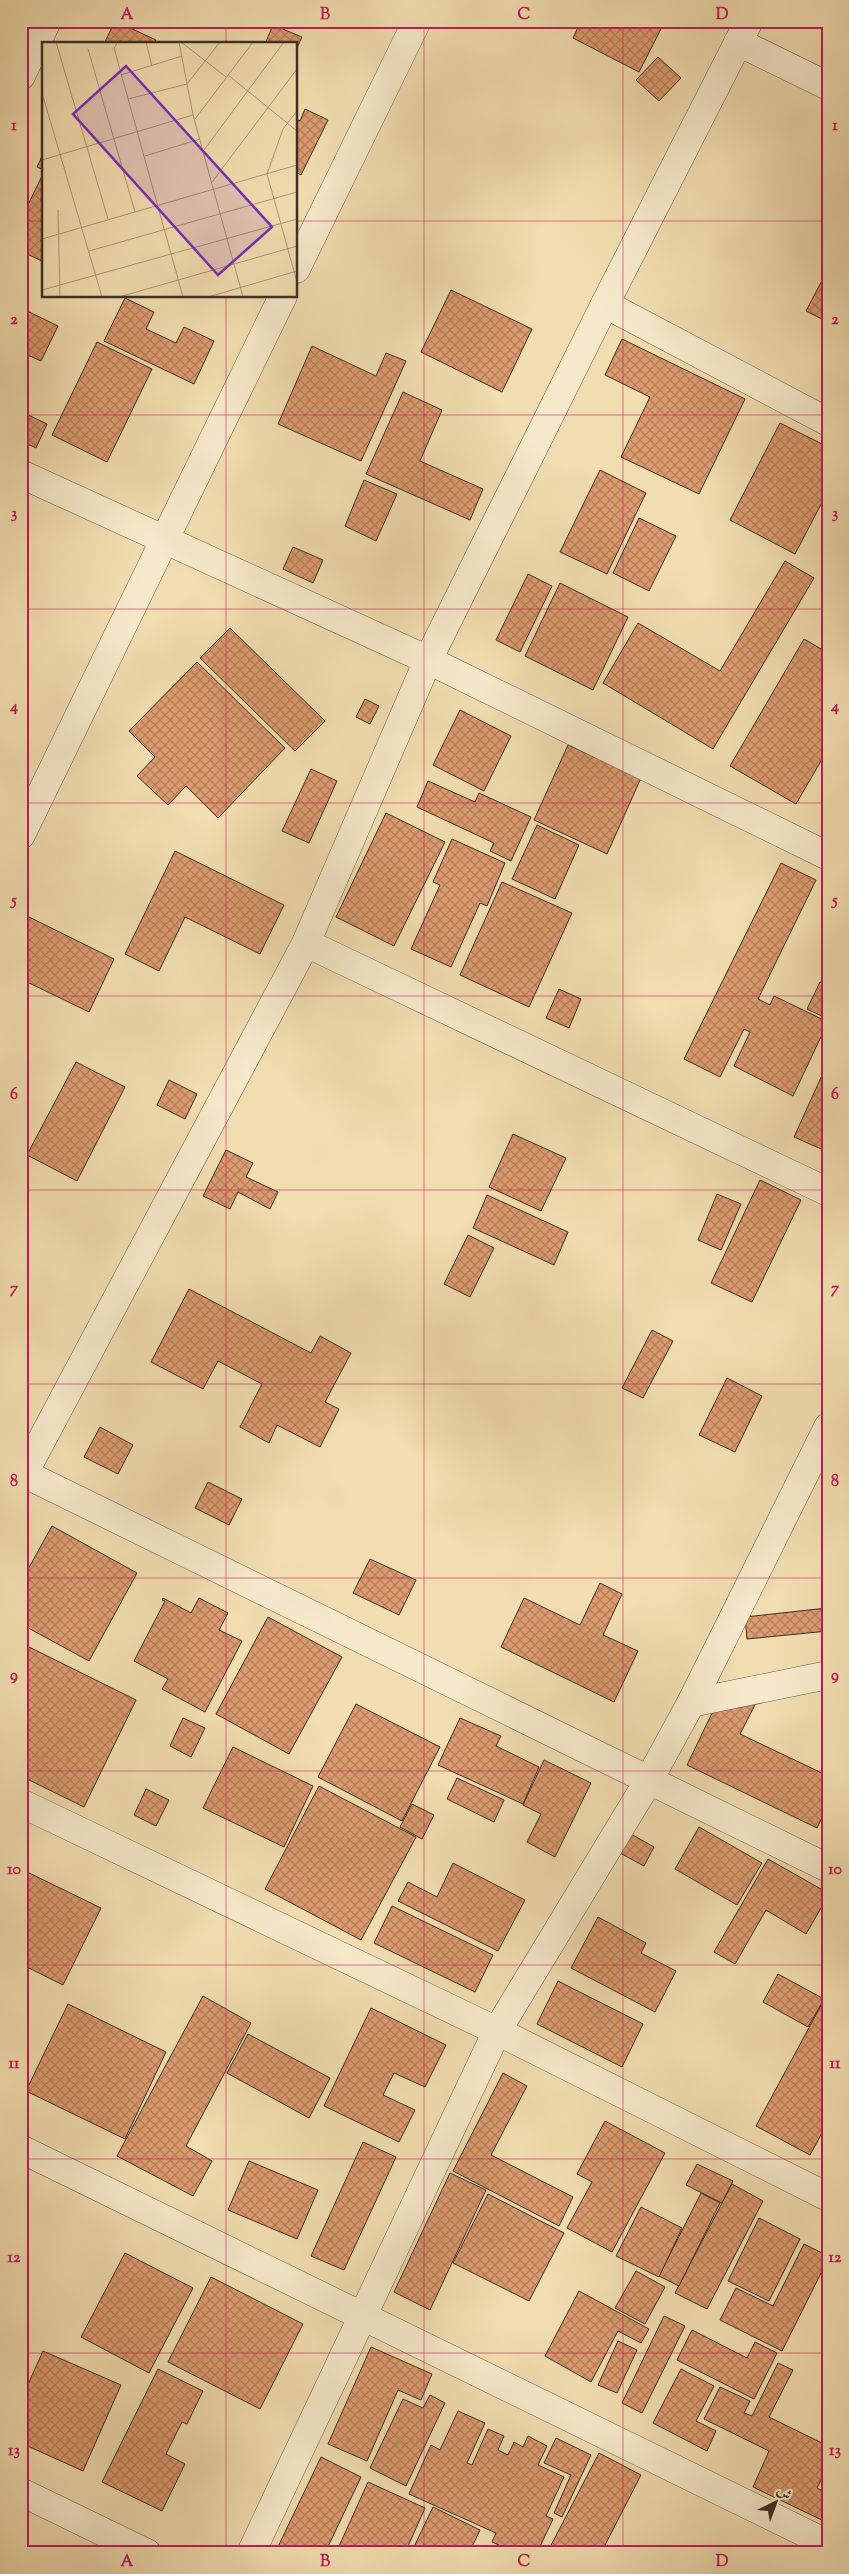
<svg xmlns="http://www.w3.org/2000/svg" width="849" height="2574" viewBox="0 0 849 2574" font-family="'Sorts Mill Goudy',Amiri,serif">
<defs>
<pattern id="building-cross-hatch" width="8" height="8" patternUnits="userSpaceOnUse" patternTransform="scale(1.25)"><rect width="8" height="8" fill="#dc9b6e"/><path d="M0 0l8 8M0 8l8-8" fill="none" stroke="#b47f5a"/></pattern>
</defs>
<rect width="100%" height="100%" fill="#f1ddaf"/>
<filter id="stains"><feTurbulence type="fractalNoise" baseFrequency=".004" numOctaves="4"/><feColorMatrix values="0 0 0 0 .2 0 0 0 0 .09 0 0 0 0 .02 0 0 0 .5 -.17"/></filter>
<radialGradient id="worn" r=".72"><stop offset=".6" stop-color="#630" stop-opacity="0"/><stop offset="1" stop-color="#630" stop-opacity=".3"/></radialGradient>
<!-- building -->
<g fill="url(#building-cross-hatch)" stroke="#3c2f28">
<polygon points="115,21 156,40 154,44 104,44"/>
<polygon points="581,21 665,21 639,72 573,38"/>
<polygon points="273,25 302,37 296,50 296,44 265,44"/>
<polygon points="658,57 681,78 659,101 636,80"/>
<polygon points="305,109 328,120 301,175 296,172 296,119 300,121"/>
<polygon points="44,152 44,170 37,167"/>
<polygon points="42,176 44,177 44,262 21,251 21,219"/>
<polygon points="828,269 828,322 806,311"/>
<polygon points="451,290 532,329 502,392 421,352"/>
<polygon points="125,298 154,312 146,329 176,343 184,327 214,341 194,384 104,341"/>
<polygon points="21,308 58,326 41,361 21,352"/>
<polygon points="622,339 745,399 699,494 621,457 650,397 605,375"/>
<polygon points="97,342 152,369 107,462 52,435"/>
<polygon points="312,346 376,376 386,353 406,361 361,461 278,424"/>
<polygon points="403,392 442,410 420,461 483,489 470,520 366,474"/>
<polygon points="24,413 47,424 36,448 21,441 21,419"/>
<polygon points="780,423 828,447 828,491 795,554 730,520"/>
<polygon points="600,470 646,493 607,574 560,552"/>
<polygon points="364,480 397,494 376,541 345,526"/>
<polygon points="639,518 676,536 649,591 613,573"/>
<polygon points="293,547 323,560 313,583 283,569"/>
<polygon points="785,561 814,578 713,749 603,683 638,623 720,671"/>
<polygon points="528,574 552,586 520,652 496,640"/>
<polygon points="560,583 628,617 593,690 525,656"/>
<polygon points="230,628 325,721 295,751 200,658"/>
<polygon points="804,639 828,653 828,749 796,804 730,766"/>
<polygon points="197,662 285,748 218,818 186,786 168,805 137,776 155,757 129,731"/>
<polygon points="365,699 379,706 370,724 356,717"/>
<polygon points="460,710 511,736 484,791 433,765"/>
<polygon points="568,745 641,778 607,854 534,820"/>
<polygon points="311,769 337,781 309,843 282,831"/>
<polygon points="428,781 475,802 479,793 531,817 511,861 490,851 494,843 417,807"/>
<polygon points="386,813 445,842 394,946 336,917"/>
<polygon points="537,825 579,845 555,899 512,879"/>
<polygon points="452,839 505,863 487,906 480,903 451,967 411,949 440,885 433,882"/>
<polygon points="175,851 284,905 260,954 185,917 159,971 125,954"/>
<polygon points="781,863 816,880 758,999 770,1005 774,996 828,1022 793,1096 734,1066 750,1032 744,1029 720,1077 684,1059"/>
<polygon points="502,882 572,913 529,1007 460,975"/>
<polygon points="25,915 114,959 89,1012 21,979 21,923"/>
<polygon points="820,982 828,986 828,1019 807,1009"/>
<polygon points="559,989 581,999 569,1028 546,1018"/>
<polygon points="76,1062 125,1087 77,1181 27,1155"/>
<polygon points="828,1062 828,1152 794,1137"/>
<polygon points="169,1080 197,1094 185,1119 157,1105"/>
<polygon points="513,1134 566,1158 541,1211 489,1187"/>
<polygon points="226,1150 253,1163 246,1177 278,1192 270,1209 238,1192 230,1209 203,1196"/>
<polygon points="760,1180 801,1200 752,1302 711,1283"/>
<polygon points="717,1194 741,1204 721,1250 698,1240"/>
<polygon points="487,1195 568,1232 554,1265 473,1228"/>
<polygon points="468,1235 494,1248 470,1297 444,1284"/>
<polygon points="189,1289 311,1353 320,1336 351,1353 325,1402 339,1409 320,1447 277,1425 269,1443 240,1427 262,1384 218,1361 203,1389 151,1362"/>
<polygon points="652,1330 673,1341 643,1398 622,1388"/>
<polygon points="727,1378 762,1396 735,1452 699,1435"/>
<polygon points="100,1427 133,1445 118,1474 84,1457"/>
<polygon points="208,1482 242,1499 229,1525 195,1508"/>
<polygon points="52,1526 137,1573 89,1661 21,1624 21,1582"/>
<polygon points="370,1559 416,1580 399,1615 353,1593"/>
<polygon points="600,1583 622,1594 603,1635 638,1651 614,1702 501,1647 524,1598 580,1625"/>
<polygon points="163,1598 191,1613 199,1598 228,1613 219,1630 242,1641 205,1712 162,1689 168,1679 134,1661 165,1601 162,1600"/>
<polygon points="827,1608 828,1631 747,1639 745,1617"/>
<polygon points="268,1617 342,1657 289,1754 216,1714"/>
<polygon points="21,1643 136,1700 84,1807 21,1776"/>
<polygon points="757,1701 740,1734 828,1776 828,1805 817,1828 687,1765 715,1707"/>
<polygon points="356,1704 440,1747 402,1821 318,1777"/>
<polygon points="183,1718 205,1728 191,1757 170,1746"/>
<polygon points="460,1718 501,1736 496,1746 539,1767 523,1804 438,1765"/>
<polygon points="233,1747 313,1786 284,1847 203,1808"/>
<polygon points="544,1760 591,1783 555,1857 527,1842 541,1814 523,1805"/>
<polygon points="457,1778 504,1800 494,1822 447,1799"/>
<polygon points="319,1786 416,1837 361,1940 265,1889"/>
<polygon points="146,1789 169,1800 156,1826 134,1815"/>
<polygon points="412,1804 434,1815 422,1839 400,1827"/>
<polygon points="699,1827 762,1863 737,1905 675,1869"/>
<polygon points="631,1834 654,1847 644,1866 620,1853"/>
<polygon points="768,1859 828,1893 828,1896 806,1934 766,1910 735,1964 714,1952"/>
<polygon points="453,1863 525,1900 498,1951 398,1901 408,1882 437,1897"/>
<polygon points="21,1869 101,1908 63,1985 21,1964"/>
<polygon points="392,1906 493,1955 475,1992 374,1943"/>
<polygon points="598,1917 646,1943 641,1953 676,1971 655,2012 571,1968"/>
<polygon points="778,1974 824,1999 808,2027 763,2002"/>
<polygon points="558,1981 643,2024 622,2067 537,2024"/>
<polygon points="203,1996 251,2023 186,2146 212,2161 193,2196 117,2156"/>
<polygon points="825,1998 828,2000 828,2122 810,2155 756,2126"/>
<polygon points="68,2004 166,2052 125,2139 26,2091"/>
<polygon points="371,2008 446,2045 425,2087 394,2073 383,2095 415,2110 399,2142 324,2106"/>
<polygon points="248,2034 330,2078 309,2118 227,2073"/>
<polygon points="503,2073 527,2086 491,2155 573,2197 559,2226 453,2171"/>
<polygon points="605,2121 665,2153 612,2252 567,2228 592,2182 577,2174"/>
<polygon points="363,2142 396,2157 344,2270 311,2256"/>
<polygon points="249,2161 318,2190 297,2239 228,2210"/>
<polygon points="697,2164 733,2181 722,2203 686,2185"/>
<polygon points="450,2173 486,2190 430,2310 394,2292"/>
<polygon points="732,2184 763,2201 707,2309 675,2293"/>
<polygon points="701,2193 720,2203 679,2286 659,2276"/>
<polygon points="488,2194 564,2233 529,2301 453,2263"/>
<polygon points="641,2207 682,2228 659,2277 616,2256"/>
<polygon points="759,2218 800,2239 769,2301 728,2281"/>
<polygon points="804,2244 828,2256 828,2259 782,2351 720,2320 736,2288 773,2306"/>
<polygon points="125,2253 193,2288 149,2373 81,2337"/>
<polygon points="636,2271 665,2287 645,2324 615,2308"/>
<polygon points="211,2277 303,2324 260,2409 168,2362"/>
<polygon points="579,2291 649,2329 641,2343 618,2331 591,2382 545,2356"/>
<polygon points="664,2316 685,2326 642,2413 622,2403"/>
<polygon points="692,2330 747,2358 755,2342 777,2353 754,2399 677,2360"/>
<polygon points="618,2341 637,2350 617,2393 598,2385"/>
<polygon points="371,2347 432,2374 421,2400 398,2390 367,2461 328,2444"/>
<polygon points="43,2351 121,2385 83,2471 21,2443 21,2400"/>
<polygon points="778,2363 793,2370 769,2417 828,2446 828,2466 817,2488 828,2494 828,2523 753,2487 769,2451 704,2419 720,2387 750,2401 744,2413 752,2416"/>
<polygon points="158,2369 203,2391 187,2424 182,2422 166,2454 185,2464 162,2511 102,2482"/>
<polygon points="681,2369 714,2386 696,2421 716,2431 707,2451 653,2423"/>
<polygon points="430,2395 445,2403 406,2486 370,2468 403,2399 423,2408"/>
<polygon points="458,2411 485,2423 467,2463 472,2465 488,2429 504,2436 498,2450 508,2455 514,2442 523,2447 528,2436 547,2446 538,2465 564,2477 546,2516 553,2519 537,2553 517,2553 492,2542 496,2533 409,2494 431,2445 440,2450"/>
<polygon points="556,2438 591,2455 562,2517 554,2513 571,2475 544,2463"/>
<polygon points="599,2453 641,2475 603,2549 611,2553 547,2553"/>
<polygon points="321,2457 361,2477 325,2553 275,2553"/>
<polygon points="368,2482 425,2508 405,2553 336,2553"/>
<polygon points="433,2507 480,2530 469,2553 411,2553"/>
</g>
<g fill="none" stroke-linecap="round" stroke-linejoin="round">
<defs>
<g id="minor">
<polyline points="738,42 828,86"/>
<polyline points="21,76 47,21"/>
<polyline points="296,269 417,21"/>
<polyline points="605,304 828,422"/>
<polyline points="21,474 428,660 828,856"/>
<polyline points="21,835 283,296"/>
<polyline points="306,943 828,1192"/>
<polyline points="21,1472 828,1868"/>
<polyline points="21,1479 306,943 428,660 605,304 749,21"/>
<polyline points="691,1703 828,1675"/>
<polyline points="21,1803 497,2031 828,2197"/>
<polyline points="21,2149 828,2544"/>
<polyline points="21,2492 147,2553"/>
<polyline points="251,2553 497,2031 649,1780 691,1703 828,1427"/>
</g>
</defs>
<!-- minor casing -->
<use href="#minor" stroke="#695a4a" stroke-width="29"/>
<!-- minor -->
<use href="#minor" stroke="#f6e9cb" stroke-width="28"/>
</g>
<!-- grid -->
<path fill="none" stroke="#c2185b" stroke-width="1" stroke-opacity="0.55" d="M226 21V44M424 21V2553M623 21V2553M21 221H44M296 221H828M226 296V2553M21 415H828M21 609H828M21 803H828M21 996H828M21 1190H828M21 1384H828M21 1578H828M21 1771H828M21 1965H828M21 2159H828M21 2353H828"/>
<!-- overview -->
<g transform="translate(42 42)">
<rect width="255" height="255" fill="#f1ddaf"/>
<path fill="none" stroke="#a99779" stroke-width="1" d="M14 0 66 177M76 0 72 6 141 255M104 0 110 24M137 0 151 73 201 255M139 0 184 35M46 7 93 170M79 33 140 14M186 33 255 89M0 51 60 255M86 57 145 42 178 0M255 69 241 87 225 132 255 240M153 77 211 0M162 108 242 0M103 114 158 97M0 118 151 73M170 140 255 27M16 168 18 255M0 197 255 123M47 209 255 150M0 248 255 177M77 255 255 204M166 255 255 229"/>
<path fill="#7b2cbf" fill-opacity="0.15" stroke="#7b2cbf" stroke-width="2.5" d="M84 24 230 185 176 233 31 72Z"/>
<rect width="255" height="255" fill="none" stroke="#3c2f28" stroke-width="2.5"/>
</g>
<!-- margin -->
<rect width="849" height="2574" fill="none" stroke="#f1ddaf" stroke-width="55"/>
<!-- north arrow -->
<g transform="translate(776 2502) rotate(42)" stroke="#f6e9cb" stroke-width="4" paint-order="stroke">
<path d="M0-4L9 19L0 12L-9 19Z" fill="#3c2f28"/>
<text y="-8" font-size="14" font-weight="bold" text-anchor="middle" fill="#3c2f28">ش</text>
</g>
<rect x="28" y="28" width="794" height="2518" fill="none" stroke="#c2185b" stroke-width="2"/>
<g font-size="16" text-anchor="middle" font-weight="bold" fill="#c2185b">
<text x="127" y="19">A</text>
<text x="325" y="19">B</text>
<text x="524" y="19">C</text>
<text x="722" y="19">D</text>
<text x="14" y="130">1</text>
<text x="835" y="130">1</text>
<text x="14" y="324">2</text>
<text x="835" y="324">2</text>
<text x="14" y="518">3</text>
<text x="835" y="518">3</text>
<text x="14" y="711">4</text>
<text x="835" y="711">4</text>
<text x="14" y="905">5</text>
<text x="835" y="905">5</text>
<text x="14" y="1099">6</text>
<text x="835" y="1099">6</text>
<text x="14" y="1293">7</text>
<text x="835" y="1293">7</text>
<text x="14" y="1486">8</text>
<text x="835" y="1486">8</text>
<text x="14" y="1680">9</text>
<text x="835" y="1680">9</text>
<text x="14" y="1874">10</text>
<text x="835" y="1874">10</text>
<text x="14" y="2068">11</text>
<text x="835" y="2068">11</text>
<text x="14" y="2262">12</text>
<text x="835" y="2262">12</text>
<text x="14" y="2455">13</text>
<text x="835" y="2455">13</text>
<text x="127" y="2566">A</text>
<text x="325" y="2566">B</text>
<text x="524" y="2566">C</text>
<text x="722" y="2566">D</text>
</g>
<rect width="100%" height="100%" filter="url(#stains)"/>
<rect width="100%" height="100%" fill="url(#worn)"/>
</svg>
